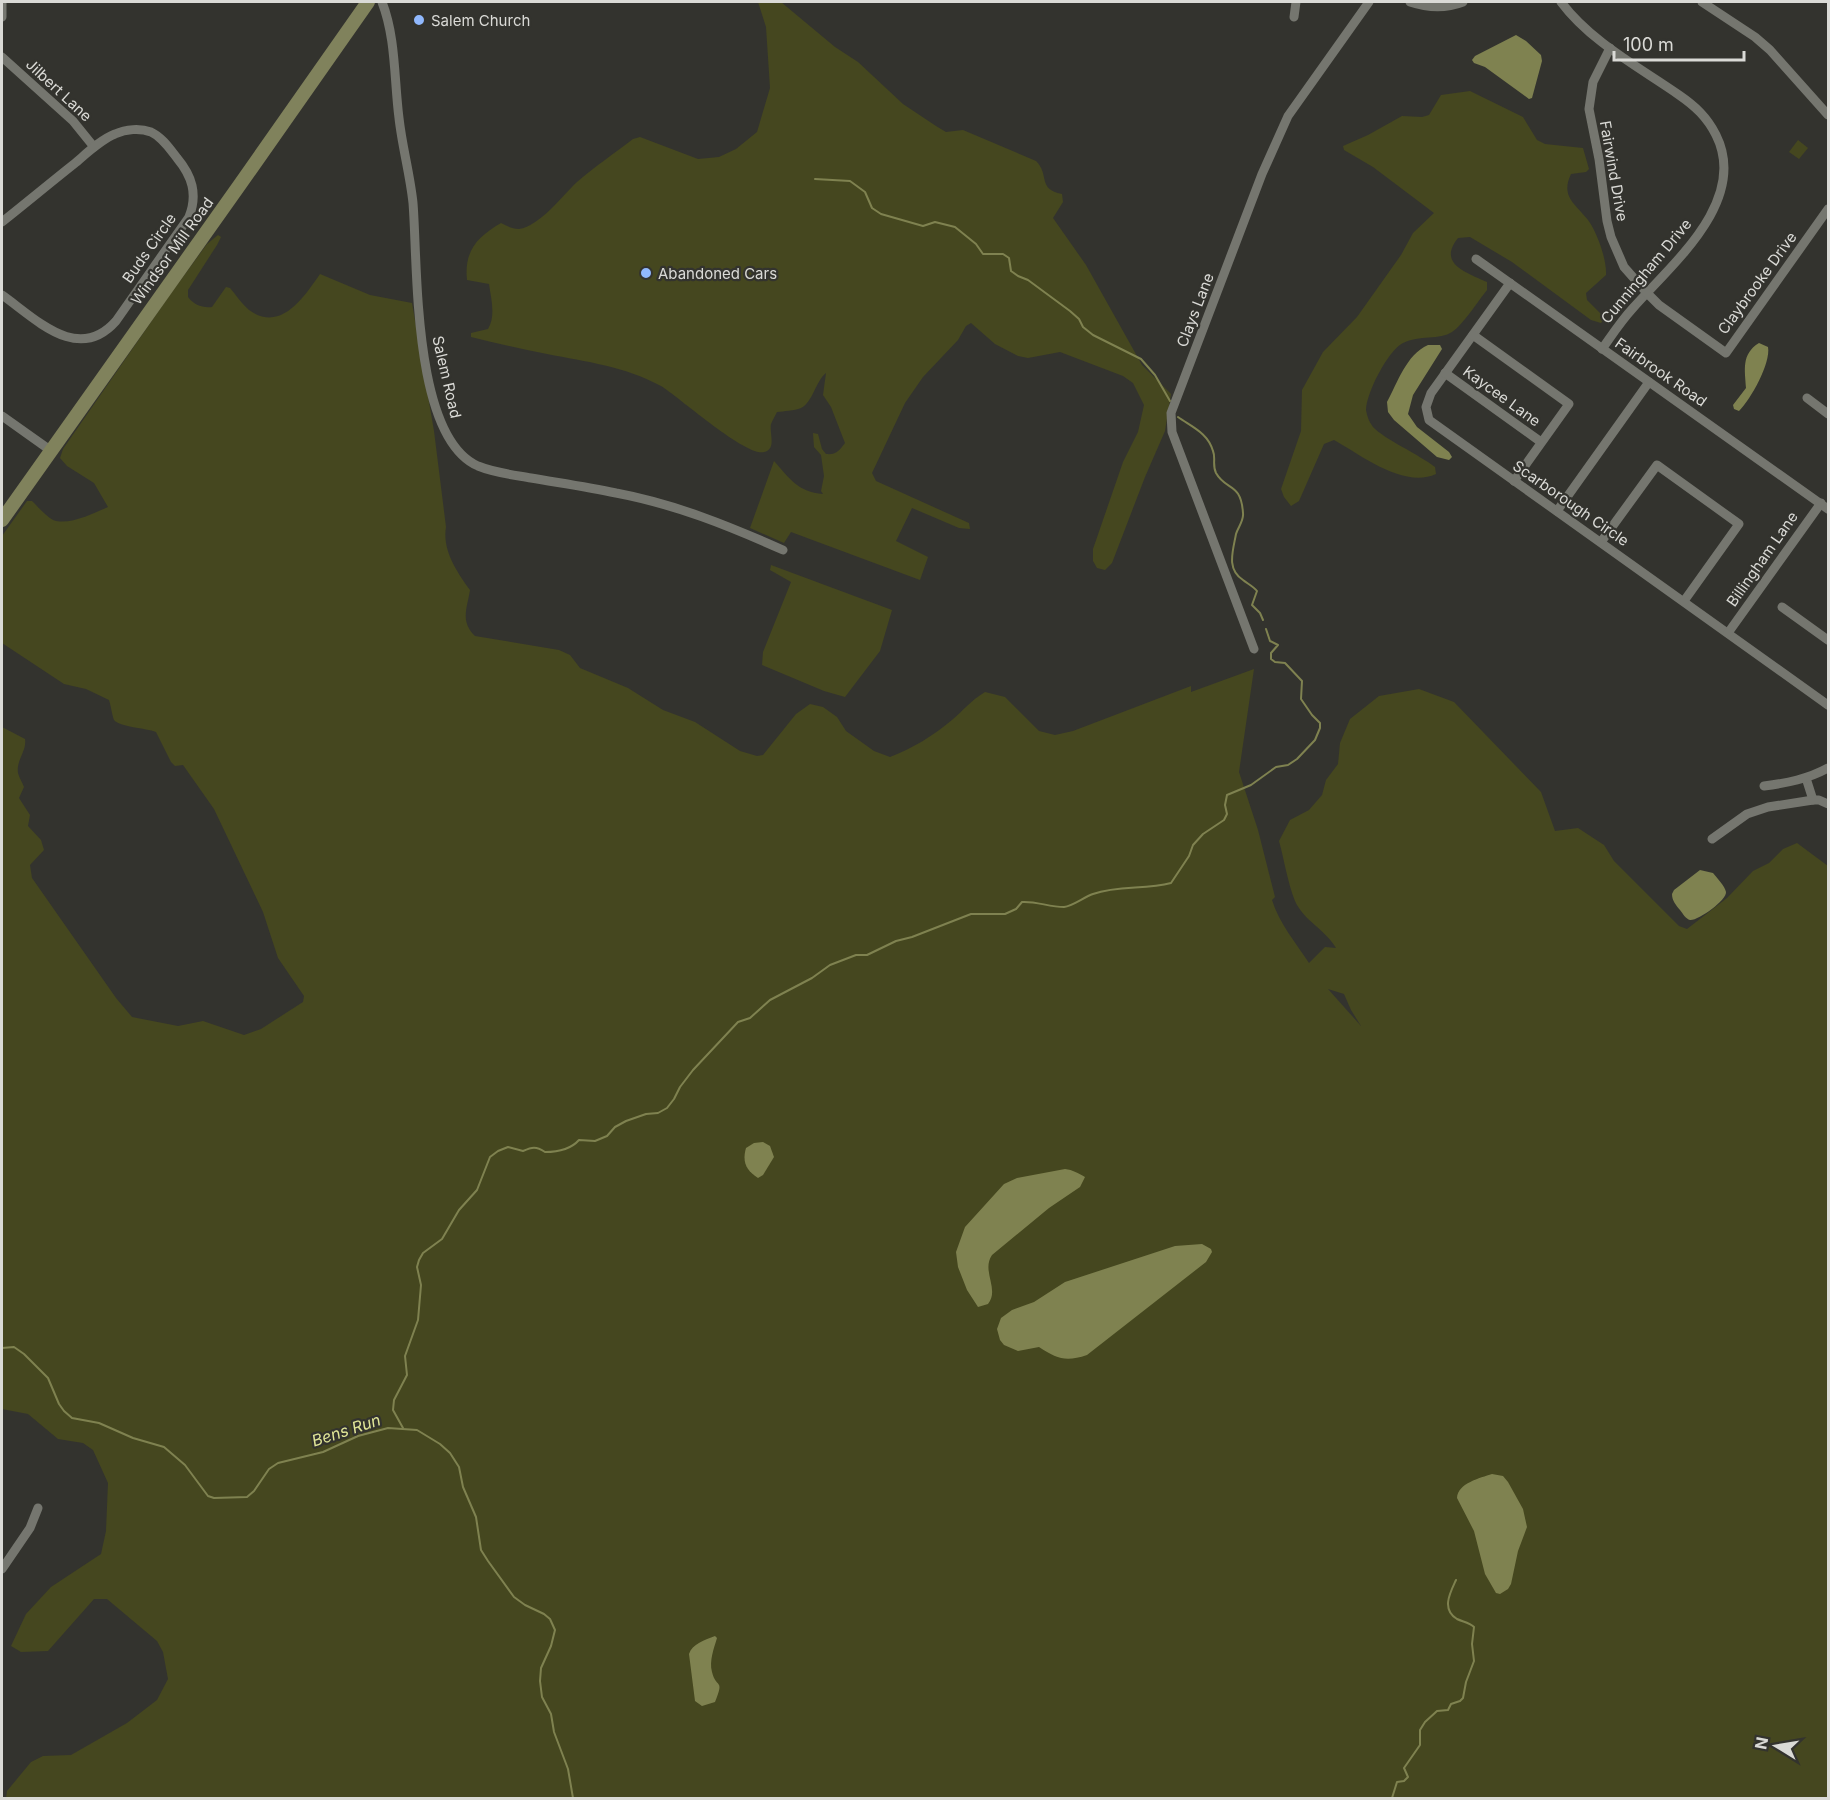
<svg xmlns="http://www.w3.org/2000/svg" width="1830" height="1800" viewBox="0 0 1830 1800" font-family="Inter,sans-serif">
<rect width="100%" height="100%" fill="#33332e"/>
<!-- green -->
<g fill="#45471f" fill-rule="evenodd">
<path d="M758 2H781L835 47 858 62 903 104 936 126 946 132 963 130 1036 161C1050 175 1037 189 1062 194L1063 202 1053 218 1086 265 1142 365 1171 394 1165 431 1145 477 1112 563 1105 570 1097 568 1093 561V549L1123 462 1138 432 1144 405 1133 383 1123 376 1060 352 1028 358 1018 356 995 344 971 323 966 326 958 340 923 377 905 403 872 473 876 481 969 523 970 529 959 528 912 508 896 541 928 557 920 580 791 532 784 543 750 528 774 461C790 479 798 492 823 494L821 491 824 476 821 455 814 447 813 433 818 434 822 449 826 454C836 455 839 451 845 443L831 407 823 395 826 373C815 382 813 402 801 408 794 411 784 411 777 412 775 416 772 421 771 424 769 433 777 449 764 452 746 457 679 397 661 386 624 366 587 362 547 354 521 349 496 343 471 337V333L488 329C496 316 491 298 489 284L467 280C464 251 477 237 501 223 507 226 512 229 519 229 540 226 562 196 577 182 594 167 615 153 633 139L640 137 698 159 719 157 736 149 757 132 770 88 766 27Z"/>
<path d="M1470 91 1523 117 1537 140 1545 144 1583 148 1589 169 1586 172 1571 174C1560 197 1576 204 1588 220 1597 232 1607 260 1606 275L1586 293 1587 300 1605 318 1601 323 1591 320 1512 262 1470 237 1458 238C1437 264 1467 273 1487 282V290C1478 301 1463 325 1452 332 1440 340 1419 335 1403 343 1388 350 1366 394 1366 410 1367 416 1369 422 1373 427 1384 439 1420 455 1435 467L1436 474C1404 489 1361 455 1334 440L1324 444 1299 501 1291 506 1284 497 1281 489 1301 431 1302 390 1323 352 1357 317 1401 255 1413 233 1434 213 1373 167 1344 150 1343 146 1368 135 1402 116 1422 117 1429 115 1441 95Z"/>
<polygon points="1798,140 1808,148 1799,159 1789,152"/>
<path d="M218 235 221 237 217 245 188 290V297C194 305 202 308 212 307L226 287 230 288C236 295 242 304 249 310 281 333 304 297 320 274L370 295 412 303 434 431 446 527C442 550 457 572 470 590 467 609 460 621 475 636L559 650 570 655 580 668 628 688 663 710 695 722 740 751 757 756 763 755 796 714 810 704 823 707 837 717 846 731 874 751 890 757C913 748 933 736 952 720 964 710 970 701 985 692L1005 697 1039 731 1055 735 1073 731 1191 686V692L1254 669 1239 772 1258 830 1275 897 1272 900C1279 923 1296 943 1309 963L1325 947 1336 948C1326 930 1304 921 1295 901 1288 884 1284 859 1279 841L1290 820 1309 810 1322 795 1326 780 1338 764 1340 743 1350 719 1379 696 1419 689 1454 702 1541 792 1555 831 1578 828 1604 845 1614 861 1679 926 1687 929 1727 898 1753 871 1769 863 1783 849 1797 843 1828 866V1798H6L7 1791 31 1762 43 1756 71 1755 127 1723 157 1700 168 1679 163 1652 157 1641 107 1599H94L48 1651 21 1652 11 1646 26 1614 51 1587 101 1554 106 1531 108 1483 93 1450 83 1443 58 1439 28 1414 2 1409V727L25 739C27 751 16 760 18 773 19 777 22 782 24 787L19 798 30 815 28 826 41 840 44 850 30 865 32 878 116 998 132 1017 178 1026 203 1021 244 1035 261 1029 303 1002 304 996 278 958 263 912 214 809 183 765 175 766 171 762 156 732C146 728 119 727 114 720 112 715 111 706 109 700L86 689 64 684 2 643V536L27 501H32C38 507 46 516 53 520 69 526 94 513 108 507L94 483 67 466 60 458 63 449 169 296 207 244ZM1328 989 1344 994 1351 1010 1361 1026Z"/>
<polygon points="771,565 892,610 880,651 845,697 824,691 762,665 763,652 791,582 770,570"/>
</g>
<!-- water -->
<g fill="#7f8250">
<polygon points="1516,35 1526,41 1541,55 1542,61 1532,98 1529,99 1485,67 1474,63 1472,60 1475,56"/>
<path d="M1759 343 1768 347C1771 363 1751 399 1739 411L1734 409 1733 405 1746 388C1745 370 1741 354 1759 343Z"/>
<path d="M1428 345H1440L1442 349 1413 395 1408 414 1417 427 1449 452 1452 457 1449 460 1437 457 1394 420 1388 412 1387 402C1398 382 1406 355 1428 345Z"/>
<path d="M1700 870 1713 873C1717 878 1725 886 1726 892 1727 900 1698 921 1690 920 1686 919 1683 914 1680 910 1676 905 1672 901 1672 894L1674 890Z"/>
<path d="M763 1142 770 1146 774 1157 763 1175 758 1178C746 1170 742 1162 746 1148L754 1143Z"/>
<path d="M1065 1169C1073 1170 1078 1173 1085 1177L1080 1187 1049 1208 992 1255C981 1271 1000 1289 988 1304L978 1307 967 1290 958 1267 956 1252 965 1227 1004 1184 1017 1178Z"/>
<path d="M1202 1244 1211 1249 1212 1252 1206 1262 1087 1355C1066 1362 1057 1359 1039 1347L1018 1351 1004 1345 1000 1340 997 1329 1001 1318 1012 1310 1034 1302 1065 1282 1175 1246Z"/>
<path d="M1492 1474 1503 1476 1508 1482 1523 1509 1527 1527 1518 1551 1511 1584 1508 1589 1500 1594 1496 1593 1485 1574 1474 1531 1457 1498C1458 1483 1480 1478 1492 1474Z"/>
<path d="M715 1636 717 1638C714 1648 709 1661 712 1672 716 1689 725 1678 715 1702L702 1706 695 1701 689 1654C692 1644 705 1640 715 1636Z"/>
</g>
<g fill="none" stroke-linecap="round" stroke-linejoin="round">
<!-- stream -->
<g stroke="#7f8250" stroke-width="2">
<polyline points="815,179 850,181 865,192 872,208 881,214 923,226 935,222 955,227 976,244 983,254 1003,254 1009,258 1011,271 1018,276 1028,280 1070,311 1079,319 1083,327 1093,335 1141,359 1155,375 1170,401"/>
<path d="M1178 417C1192 427 1208 433 1213 451 1216 458 1212 465 1216 473 1226 491 1241 482 1243 513 1244 521 1238 527 1236 534 1233 551 1226 569 1243 580 1248 584 1253 586 1257 591L1252 605 1260 613 1263 620"/>
<polyline points="2,1348 14,1347 24,1354 48,1378 59,1404 64,1411 72,1418 99,1423 133,1438 164,1447 185,1465 208,1496 214,1498 247,1497 254,1491 269,1469 278,1463 323,1452 358,1436 388,1428 417,1430 440,1444 450,1453 459,1467 463,1487 476,1517 481,1550 488,1561 514,1597 525,1605 544,1614 550,1619 555,1630 551,1646 541,1668 540,1681 542,1697 551,1714 554,1732 568,1769 573,1798"/>
<path d="M403 1428 393 1410 394 1400 407 1375 405 1356 418 1320 421 1285 417 1267 419 1260 423 1253 442 1239 459 1210 477 1190 490 1157 498 1151 508 1147 523 1151C532 1147 536 1146 545 1152 558 1152 571 1149 579 1140L595 1141 607 1136 615 1127 626 1121 646 1114 658 1113 667 1108 674 1099 680 1087 693 1070 738 1022 750 1018 770 1000 812 978 830 965 856 955H867L896 941 912 937 971 914H1005L1016 909 1022 902C1036 901 1049 907 1064 907 1073 906 1084 897 1093 894 1119 885 1145 890 1171 883L1189 856 1193 845 1203 834 1224 820 1227 814 1225 805 1227 795 1251 785 1276 767 1288 765 1297 759 1315 740 1320 728V723L1312 715 1301 699 1302 681 1285 663 1275 662 1271 659V653L1278 645 1270 641 1266 629"/>
<path d="M1392 1798 1397 1782 1404 1781 1408 1777 1404 1768 1420 1745V1730L1425 1722 1437 1711 1448 1710 1451 1704 1460 1701 1463 1698 1466 1682 1474 1661 1472 1644 1474 1627C1469 1622 1463 1622 1457 1619 1441 1609 1450 1593 1456 1580"/>
</g>
<!-- street -->
<g stroke="#75766f" stroke-width="9">
<path d="M382 2C396 38 394 79 399 118 402 146 410 174 413 203 418 265 412 437 478 466 495 473 514 475 531 478 560 483 588 487 616 493 675 504 729 526 783 550"/>
<path d="M1410 2C1428 8 1445 9 1463 2"/>
<path d="M1561 2C1591 42 1639 67 1679 95 1695 106 1707 117 1716 135 1749 201 1672 264 1633 308 1621 321 1612 335 1602 349"/>
<polyline points="1702,2 1755,37 1770,50 1828,115"/>
<polyline points="2,17 2,2"/>
<polyline points="1294,17 1296,2"/>
<polyline points="1610,48 1593,82 1589,109 1599,159 1607,221 1611,237 1624,267 1647,293 1659,305 1726,353 1828,209"/>
<polyline points="2,57 73,121 94,147"/>
<path d="M2 222C26 203 50 183 74 164 86 154 100 140 115 134 126 129 140 128 151 132 162 137 170 149 177 158 192 176 198 194 189 217L116 321C78 364 36 319 2 295"/>
<polyline points="1476,259 1828,509"/>
<polyline points="1510,283 1431,393 1426,407 1429,420 1828,705"/>
<polyline points="1473,335 1569,404 1514,481"/>
<polyline points="1445,373 1541,442"/>
<polyline points="1807,398 1828,414"/>
<polyline points="2,416 50,450"/>
<polyline points="1557,511 1649,382"/>
<polyline points="1601,542 1657,465 1739,524 1684,601"/>
<polyline points="1782,607 1828,640"/>
<polyline points="1728,633 1821,503"/>
<polyline points="1254,649 1172,432 1171,413 1262,174 1288,116 1369,2"/>
<polyline points="1806,778 1813,800"/>
<path d="M1764 786C1787 783 1808 779 1828 768"/>
<polyline points="1712,839 1747,814 1768,807 1813,800 1819,800 1828,804"/>
<polyline points="2,1569 30,1528 38,1508"/>
</g>
<!-- secondary -->
<polyline stroke="#80825c" stroke-width="14" points="2,520 241,183 368,2"/>
</g>
<!-- markers -->
<g fill="#90b8fd" stroke="#33332e" stroke-width="2">
<circle cx="419" cy="20" r="6"/>
<circle cx="646" cy="273" r="6"/>
</g>
<g text-anchor="middle" dominant-baseline="central" stroke-width="4.5" stroke-linejoin="round" paint-order="stroke">
<!-- poi labels -->
<g font-size="15" fill="#dadad6" stroke="#33332e" text-anchor="start">
<text x="431" y="20">Salem Church</text>
<text x="658" y="273">Abandoned Cars</text>
</g>
<!-- street labels -->
<g font-size="15" fill="#dadad6" stroke="#33332e">
<text transform="translate(59 90) rotate(43)">Jilbert Lane</text>
<text transform="translate(1614 171) rotate(80)">Fairwind Drive</text>
<text transform="translate(149 248) rotate(-55)">Buds Circle</text>
<text transform="translate(172 251) rotate(-54)">Windsor Mill Road</text>
<text transform="translate(1646 271) rotate(-50)">Cunningham Drive</text>
<text transform="translate(1757 283) rotate(-54)">Claybrooke Drive</text>
<text transform="translate(1195 310) rotate(-69)">Clays Lane</text>
<text transform="translate(1661 372) rotate(35)">Fairbrook Road</text>
<text transform="translate(447 377) rotate(77)">Salem Road</text>
<text transform="translate(1502 396) rotate(36)">Kaycee Lane</text>
<text transform="translate(1571 503) rotate(35)">Scarborough Circle</text>
<text transform="translate(1762 559) rotate(-55)">Billingham Lane</text>
</g>
<!-- water labels -->
<g font-size="16" font-style="italic" fill="#e2e798" stroke="#33332e">
<text transform="translate(346 1430) rotate(-18)">Bens Run</text>
</g>
</g>
<!-- border -->
<rect width="1830" height="1800" fill="none" stroke="#dadad6" stroke-width="6"/>
<!-- north arrow -->
<g transform="translate(1776 1746) rotate(281)" stroke="#33332e" stroke-width="4.5" paint-order="stroke">
<path d="M0-4.5L10 22L0 15L-10 22Z" fill="#dadad6"/>
<text y="-9" font-size="16" font-weight="bold" text-anchor="middle" fill="#dadad6">N</text>
</g>
<!-- scale -->
<path d="M1614 51v9h130v-9" fill="none" stroke="#dadad6" stroke-width="3"/>
<text x="1623" y="51" font-size="18" fill="#dadad6" stroke="#33332e" stroke-width="4.5" paint-order="stroke">100 m</text>
</svg>
